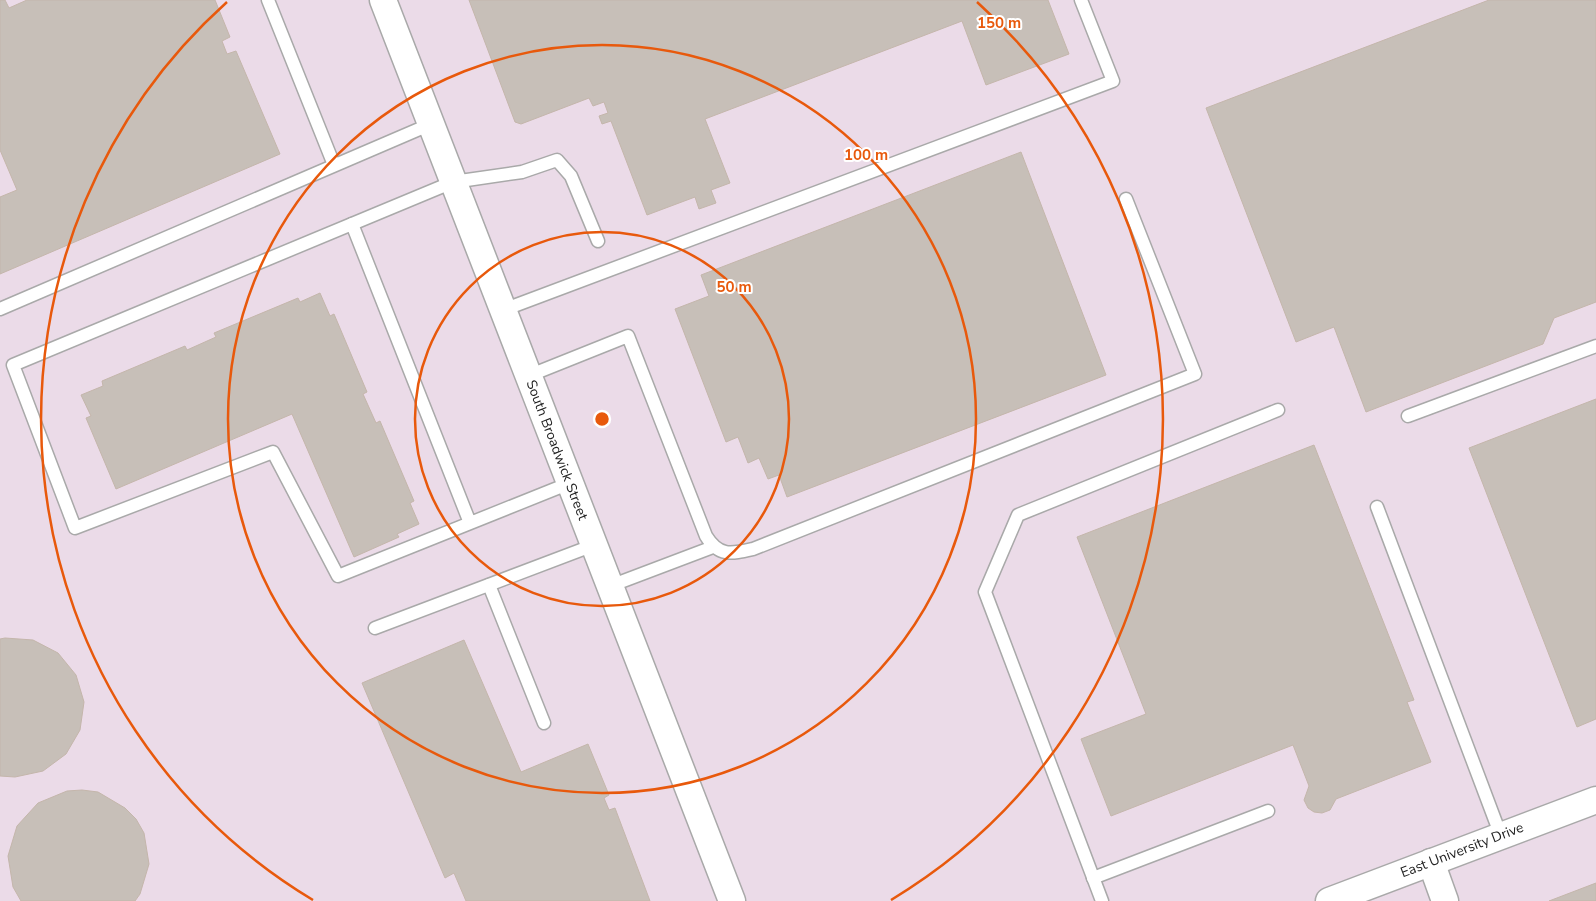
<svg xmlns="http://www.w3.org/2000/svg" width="1596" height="901" viewBox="0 0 1596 901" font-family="'Nunito Sans',sans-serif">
<rect width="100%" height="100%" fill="#f2efe9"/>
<!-- industrial -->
<rect fill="#ebdbe8" x="0" y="0" width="1596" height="901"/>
<!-- building -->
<g fill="#c7bfb8" stroke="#c4b6ab">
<polygon points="0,0 5,0 9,8 27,0 215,0 230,37 222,41 227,54 236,51 280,154 0,274 0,197 17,190 0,150"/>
<polygon points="469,0 1048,0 1069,54 986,85 962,21 705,119 730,183 711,190 716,203 699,209 695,197 647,215 611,121 602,124 599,116 608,113 604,102 593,106 589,98 521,124 515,122"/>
<polygon points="1489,0 1596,0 1596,302 1554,318 1543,344 1366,412 1334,327 1296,342 1206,108"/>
<polygon points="1021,152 1106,375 787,497 779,475 768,479 759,458 748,463 738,437 726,442 675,309 709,296 701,275"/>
<polygon points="320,293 330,316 334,314 367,392 363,394 376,423 380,421 414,501 410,503 419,524 397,534 399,537 354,557 292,414 116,489 86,418 91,416 81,395 103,386 102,381 185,346 187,350 216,337 214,333 298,298 300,302"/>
<polygon points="1596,399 1596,719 1577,727 1469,448"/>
<polygon points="1314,445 1414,700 1407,702 1431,762 1336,799 1330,810 1322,813 1314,812 1308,808 1304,800 1309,786 1293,745 1111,816 1081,739 1146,714 1077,537"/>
<polygon points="5,638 33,640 58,653 76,675 84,702 80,730 66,754 43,771 15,777 0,776 0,639"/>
<polygon points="464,640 521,772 588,744 609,795 604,798 609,810 615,808 650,901 466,901 454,873 445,878 362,683"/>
<polygon points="82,790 98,792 125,808 136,819 144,833 149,864 140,894 135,901 21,901 13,887 8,856 17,826 38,803 67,791"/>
<polygon points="1596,883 1596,901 1549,901"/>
</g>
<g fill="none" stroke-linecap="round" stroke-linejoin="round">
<defs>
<g id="service">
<polyline points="268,0 334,165"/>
<polyline points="352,224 453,182 522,172 557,160 571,176 598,241"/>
<polyline points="0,309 431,124"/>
<polyline points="503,310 1113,81 1081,0"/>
<path d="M528 376 628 336 706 536C719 557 731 554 753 549L1195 374 1126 199"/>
<polyline points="1408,416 1596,346"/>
<polyline points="1377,507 1501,836"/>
<polyline points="470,523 352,224 13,365 75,528 273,452 338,576 570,483"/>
<polyline points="489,585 544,723"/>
<polyline points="610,586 713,547"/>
<polyline points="375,628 594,545"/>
<polyline points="1093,878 1268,811"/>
<polyline points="1102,901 985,592 1018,515 1278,410"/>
</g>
<g id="minor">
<polyline points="383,0 732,901"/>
<polyline points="1431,862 1445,901"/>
<polyline points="1329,901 1596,800"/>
</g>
</defs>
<!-- service casing -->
<use href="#service" stroke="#a9a9a9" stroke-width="15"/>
<!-- minor casing -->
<use href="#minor" stroke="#a9a9a9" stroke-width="29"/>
<!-- service -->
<use href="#service" stroke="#fff" stroke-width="12"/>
<!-- minor -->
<use href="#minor" stroke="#fff" stroke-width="26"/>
</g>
<!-- distance rings -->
<g fill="none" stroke="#e8590c" stroke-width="2.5">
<circle cx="602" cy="419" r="187"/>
<circle cx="602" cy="419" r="374"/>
<path d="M313 900A561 561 0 0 1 227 2M977 2A561 561 0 0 1 891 900"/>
</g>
<g text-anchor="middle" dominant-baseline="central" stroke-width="4" stroke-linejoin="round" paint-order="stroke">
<!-- street labels -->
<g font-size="14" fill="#222" stroke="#fff">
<text transform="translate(557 450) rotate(69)">South Broadwick Street</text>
<text transform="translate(1462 850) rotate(-21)">East University Drive</text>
</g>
</g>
<circle cx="602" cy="419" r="8" fill="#e8590c" stroke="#fff" stroke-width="2.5"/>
<g font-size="15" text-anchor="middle" font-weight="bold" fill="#e8590c" stroke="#fff" stroke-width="4" stroke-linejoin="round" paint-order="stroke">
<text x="999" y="28">150 m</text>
<text x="866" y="160">100 m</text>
<text x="734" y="292">50 m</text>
</g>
</svg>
